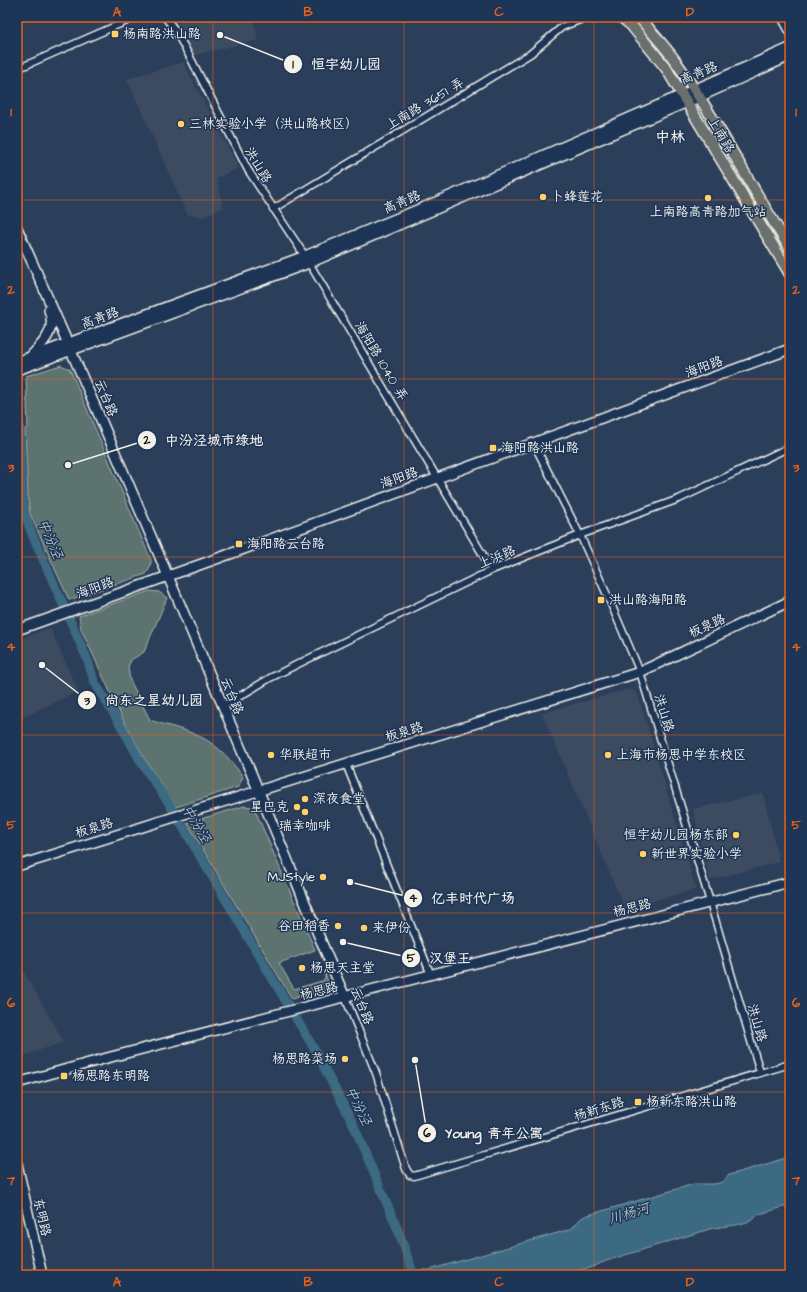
<svg xmlns="http://www.w3.org/2000/svg" width="807" height="1292" viewBox="0 0 807 1292" font-family="'Architects Daughter','LXGW WenKai TC',sans-serif">
<rect width="100%" height="100%" fill="#2b3f5b"/>
<filter id="ink" filterUnits="userSpaceOnUse"><feTurbulence type="fractalNoise" baseFrequency=".025" numOctaves="2"/><feDisplacementMap in="SourceGraphic" scale="8" xChannelSelector="R" yChannelSelector="G"/><feConvolveMatrix kernelMatrix="1 2 1 2 8 2 1 2 1" color-interpolation-filters="sRGB"/></filter>
<g filter="url(#ink)">
<!-- built -->
<g fill="#3c4b60">
<polygon points="179,17 252,17 258,40 194,55 180,29"/>
<polygon points="183,62 239,168 217,178 223,208 202,217 187,214 127,79"/>
<polygon points="50,628 78,691 17,720 17,640"/>
<polygon points="625,690 632,690 638,695 696,889 625,909 542,713"/>
<polygon points="763,793 779,862 710,880 693,809"/>
<polygon points="17,960 64,1042 17,1058"/>
</g>
<!-- green -->
<g fill="#5d736f" stroke="#a8b2ac">
<path d="M61 365 70 369 151 560C151 566 150 569 146 574L69 600 30 514 28 500 25 429 28 428 26 376Z"/>
<path d="M149 591 159 592 167 598 144 652 131 660 128 667 130 680 150 720C167 726 185 729 201 737 219 746 232 761 243 777L238 787 176 807 143 756 123 720 81 629 79 616Z"/>
<polygon points="244,806 252,807 256,812 315,950 279,963 294,989 322,981 325,978 325,973 329,985 326,990 292,999 187,823"/>
</g>
<!-- water -->
<path fill="#3e6a83" stroke="#87a0ab" d="M790 1157V1205L760 1214 747 1222 736 1225 713 1228 606 1261 590 1268 558 1275H387L412 1270H429L571 1229C576 1224 579 1219 585 1216L694 1184H714L723 1182 729 1175Z"/>
<g fill="none" stroke-linecap="round" stroke-linejoin="round">
<!-- river -->
<g stroke="#3e6a83" stroke-width="9">
<polyline points="17,285 17,296"/>
<polyline points="17,370 22,498 25,515 32,534 88,661 94,681 124,731 141,762 168,802 316,1052 354,1126 373,1171 398,1230 414,1275"/>
</g>
<defs>
<g id="street">
<polyline points="165,17 175,30 190,57 248,170 305,256 492,570"/>
<polyline points="781,17 790,33"/>
<polyline points="17,69 136,17"/>
<polyline points="273,209 530,54 562,27 587,17"/>
<polyline points="533,442 580,535 608,597 640,672 710,902 760,1072"/>
<polyline points="222,707 270,678 304,661 492,570 580,535 679,499 790,447"/>
<polyline points="346,764 431,975"/>
<polyline points="345,997 376,1073 406,1169 410,1175 414,1176 790,1064"/>
</g>
<g id="secondary">
<path d="M17 228C100 415 180 603 259 792 288 860 315 929 345 997"/>
<path d="M31 356C44 342 57 330 49 310"/>
<polyline points="17,362 305,256 427,206 790,48"/>
<polyline points="17,370 309,263 699,97 790,56"/>
<polyline points="17,630 241,550 790,349"/>
<polyline points="17,866 640,672 790,601"/>
<polyline points="17,1083 107,1058 790,882"/>
<polyline points="17,1164 42,1275"/>
</g>
<g id="primary">
<polyline points="621,17 631,25 666,68 790,274"/>
<path d="M639 17C651 32 665 46 676 62 718 121 750 187 790 248"/>
</g>
</defs>
<!-- street casing -->
<use href="#street" stroke="#f4f1e8" stroke-width="9"/>
<!-- secondary casing -->
<use href="#secondary" stroke="#f4f1e8" stroke-width="12"/>
<!-- primary casing -->
<use href="#primary" stroke="#f4f1e8" stroke-width="13"/>
<!-- street -->
<use href="#street" stroke="#1d3557" stroke-width="6"/>
<!-- secondary -->
<use href="#secondary" stroke="#1d3557" stroke-width="9"/>
<!-- primary -->
<use href="#primary" stroke="#6b706d" stroke-width="10"/>
</g>
</g>
<!-- grid -->
<path fill="none" stroke="#e96117" stroke-width="1" stroke-opacity="0.55" d="M213 17V1275M404 17V1275M594 17V1275M17 200H790M17 379H790M17 557H790M17 735H790M17 913H790M17 1092H790"/>
<!-- markers -->
<g fill="#ffd166" stroke="#1d3557" stroke-width="1.5">
<rect x="111" y="30" width="8" height="8" rx="2"/>
<circle cx="181" cy="124" r="4"/>
<circle cx="543" cy="197" r="4"/>
<circle cx="708" cy="198" r="4"/>
<rect x="489" y="444" width="8" height="8" rx="2"/>
<rect x="235" y="540" width="8" height="8" rx="2"/>
<rect x="597" y="596" width="8" height="8" rx="2"/>
<circle cx="271" cy="755" r="4"/>
<circle cx="608" cy="755" r="4"/>
<circle cx="305" cy="799" r="4"/>
<circle cx="297" cy="807" r="4"/>
<circle cx="305" cy="812" r="4"/>
<circle cx="736" cy="835" r="4"/>
<circle cx="643" cy="854" r="4"/>
<circle cx="323" cy="877" r="4"/>
<circle cx="338" cy="926" r="4"/>
<circle cx="364" cy="928" r="4"/>
<circle cx="302" cy="968" r="4"/>
<circle cx="345" cy="1059" r="4"/>
<rect x="60" y="1072" width="8" height="8" rx="2"/>
<rect x="634" y="1098" width="8" height="8" rx="2"/>
</g>
<g text-anchor="middle" dominant-baseline="central" stroke-width="3" stroke-linejoin="round" paint-order="stroke">
<!-- poi labels -->
<g font-size="13" fill="#f4f1e8" stroke="#1d3557" text-anchor="start">
<text x="123" y="34">杨南路洪山路</text>
<text x="189" y="124">三林实验小学（洪山路校区）</text>
<text x="551" y="197">卜蜂莲花</text>
<text x="708" y="212" text-anchor="middle">上南路高青路加气站</text>
<text x="501" y="448">海阳路洪山路</text>
<text x="247" y="544">海阳路云台路</text>
<text x="609" y="600">洪山路海阳路</text>
<text x="279" y="755">华联超市</text>
<text x="616" y="755">上海市杨思中学东校区</text>
<text x="313" y="799">深夜食堂</text>
<text x="289" y="807" text-anchor="end">星巴克</text>
<text x="305" y="826" text-anchor="middle">瑞幸咖啡</text>
<text x="728" y="835" text-anchor="end">恒宇幼儿园杨东部</text>
<text x="651" y="854">新世界实验小学</text>
<text x="315" y="877" text-anchor="end">MJStyle</text>
<text x="330" y="926" text-anchor="end">谷田稻香</text>
<text x="372" y="928">来伊份</text>
<text x="310" y="968">杨思天主堂</text>
<text x="337" y="1059" text-anchor="end">杨思路菜场</text>
<text x="72" y="1076">杨思路东明路</text>
<text x="646" y="1102">杨新东路洪山路</text>
</g>
<!-- street labels -->
<g font-size="13" fill="#f4f1e8" stroke="#1d3557">
<text transform="translate(699 73) rotate(-23)">高青路</text>
<text transform="translate(425 104) rotate(-31)">上南路 3651 弄</text>
<text transform="translate(721 135) rotate(59)">上南路</text>
<text transform="translate(258 165) rotate(59)">洪山路</text>
<text transform="translate(402 202) rotate(-23)">高青路</text>
<text transform="translate(100 318) rotate(-20)">高青路</text>
<text transform="translate(381 361) rotate(59)">海阳路 1040 弄</text>
<text transform="translate(704 367) rotate(-20)">海阳路</text>
<text transform="translate(106 398) rotate(67)">云台路</text>
<text transform="translate(399 478) rotate(-20)">海阳路</text>
<text transform="translate(497 557) rotate(-23)">上浜路</text>
<text transform="translate(95 588) rotate(-20)">海阳路</text>
<text transform="translate(707 626) rotate(-25)">板泉路</text>
<text transform="translate(232 696) rotate(67)">云台路</text>
<text transform="translate(664 713) rotate(73)">洪山路</text>
<text transform="translate(404 732) rotate(-17)">板泉路</text>
<text transform="translate(94 828) rotate(-17)">板泉路</text>
<text transform="translate(632 908) rotate(-14)">杨思路</text>
<text transform="translate(319 991) rotate(-14)">杨思路</text>
<text transform="translate(362 1006) rotate(67)">云台路</text>
<text transform="translate(757 1023) rotate(74)">洪山路</text>
<text transform="translate(599 1109) rotate(-17)">杨新东路</text>
<text transform="translate(42 1217) rotate(77)">东明路</text>
</g>
<!-- water labels -->
<g font-size="14" font-style="italic" fill="#b4c2c5" stroke="#1d3557">
<text transform="translate(50 539) rotate(67)">中汾泾</text>
<text transform="translate(196 824) rotate(59)">中汾泾</text>
<text transform="translate(358 1106) rotate(64)">中汾泾</text>
<text transform="translate(629 1214) rotate(-17)">川杨河</text>
</g>
<!-- quarter labels -->
<g font-size="15" font-weight="bold" fill="#f4f1e8" stroke="#1d3557">
<text x="670" y="137">中林</text>
</g>
</g>
<!-- callouts -->
<path fill="none" stroke="#f4f1e8" stroke-width="1.5" d="M220 35L293 64M68 465L147 440M42 665L87 700M350 882L413 898M343 942L411 958M415 1060L427 1133"/>
<g fill="#f4f1e8" stroke="#1d3557" stroke-width="1.5">
<circle cx="220" cy="35" r="4"/>
<circle cx="68" cy="465" r="4"/>
<circle cx="42" cy="665" r="4"/>
<circle cx="350" cy="882" r="4"/>
<circle cx="343" cy="942" r="4"/>
<circle cx="415" cy="1060" r="4"/>
<circle cx="293" cy="64" r="10"/>
<circle cx="147" cy="440" r="10"/>
<circle cx="87" cy="700" r="10"/>
<circle cx="413" cy="898" r="10"/>
<circle cx="411" cy="958" r="10"/>
<circle cx="427" cy="1133" r="10"/>
</g>
<g font-size="12" text-anchor="middle" font-weight="bold" fill="#111">
<text x="293" y="68">1</text>
<text x="147" y="444">2</text>
<text x="87" y="705">3</text>
<text x="413" y="902">4</text>
<text x="411" y="962">5</text>
<text x="427" y="1137">6</text>
</g>
<g font-size="14" text-anchor="middle" font-weight="bold" fill="#f4f1e8" stroke="#1d3557" stroke-width="3" stroke-linejoin="round" paint-order="stroke">
<text x="346" y="69">恒宇幼儿园</text>
<text x="214" y="445">中汾泾城市绿地</text>
<text x="154" y="705">尚东之星幼儿园</text>
<text x="473" y="903">亿丰时代广场</text>
<text x="450" y="963">汉堡王</text>
<text x="494" y="1138">Young 青年公寓</text>
</g>
<!-- margin -->
<rect width="807" height="1292" fill="none" stroke="#1d3557" stroke-width="44"/>
<rect x="22" y="22" width="763" height="1248" fill="none" stroke="#e96117" stroke-width="1.5"/>
<g font-size="13" text-anchor="middle" font-weight="bold" fill="#e96117">
<text x="117" y="16">A</text>
<text x="308" y="16">B</text>
<text x="499" y="16">C</text>
<text x="690" y="16">D</text>
<text x="11" y="116">1</text>
<text x="796" y="116">1</text>
<text x="11" y="294">2</text>
<text x="796" y="294">2</text>
<text x="11" y="472">3</text>
<text x="796" y="472">3</text>
<text x="11" y="651">4</text>
<text x="796" y="651">4</text>
<text x="11" y="829">5</text>
<text x="796" y="829">5</text>
<text x="11" y="1007">6</text>
<text x="796" y="1007">6</text>
<text x="11" y="1185">7</text>
<text x="796" y="1185">7</text>
<text x="117" y="1286">A</text>
<text x="308" y="1286">B</text>
<text x="499" y="1286">C</text>
<text x="690" y="1286">D</text>
</g>
</svg>
